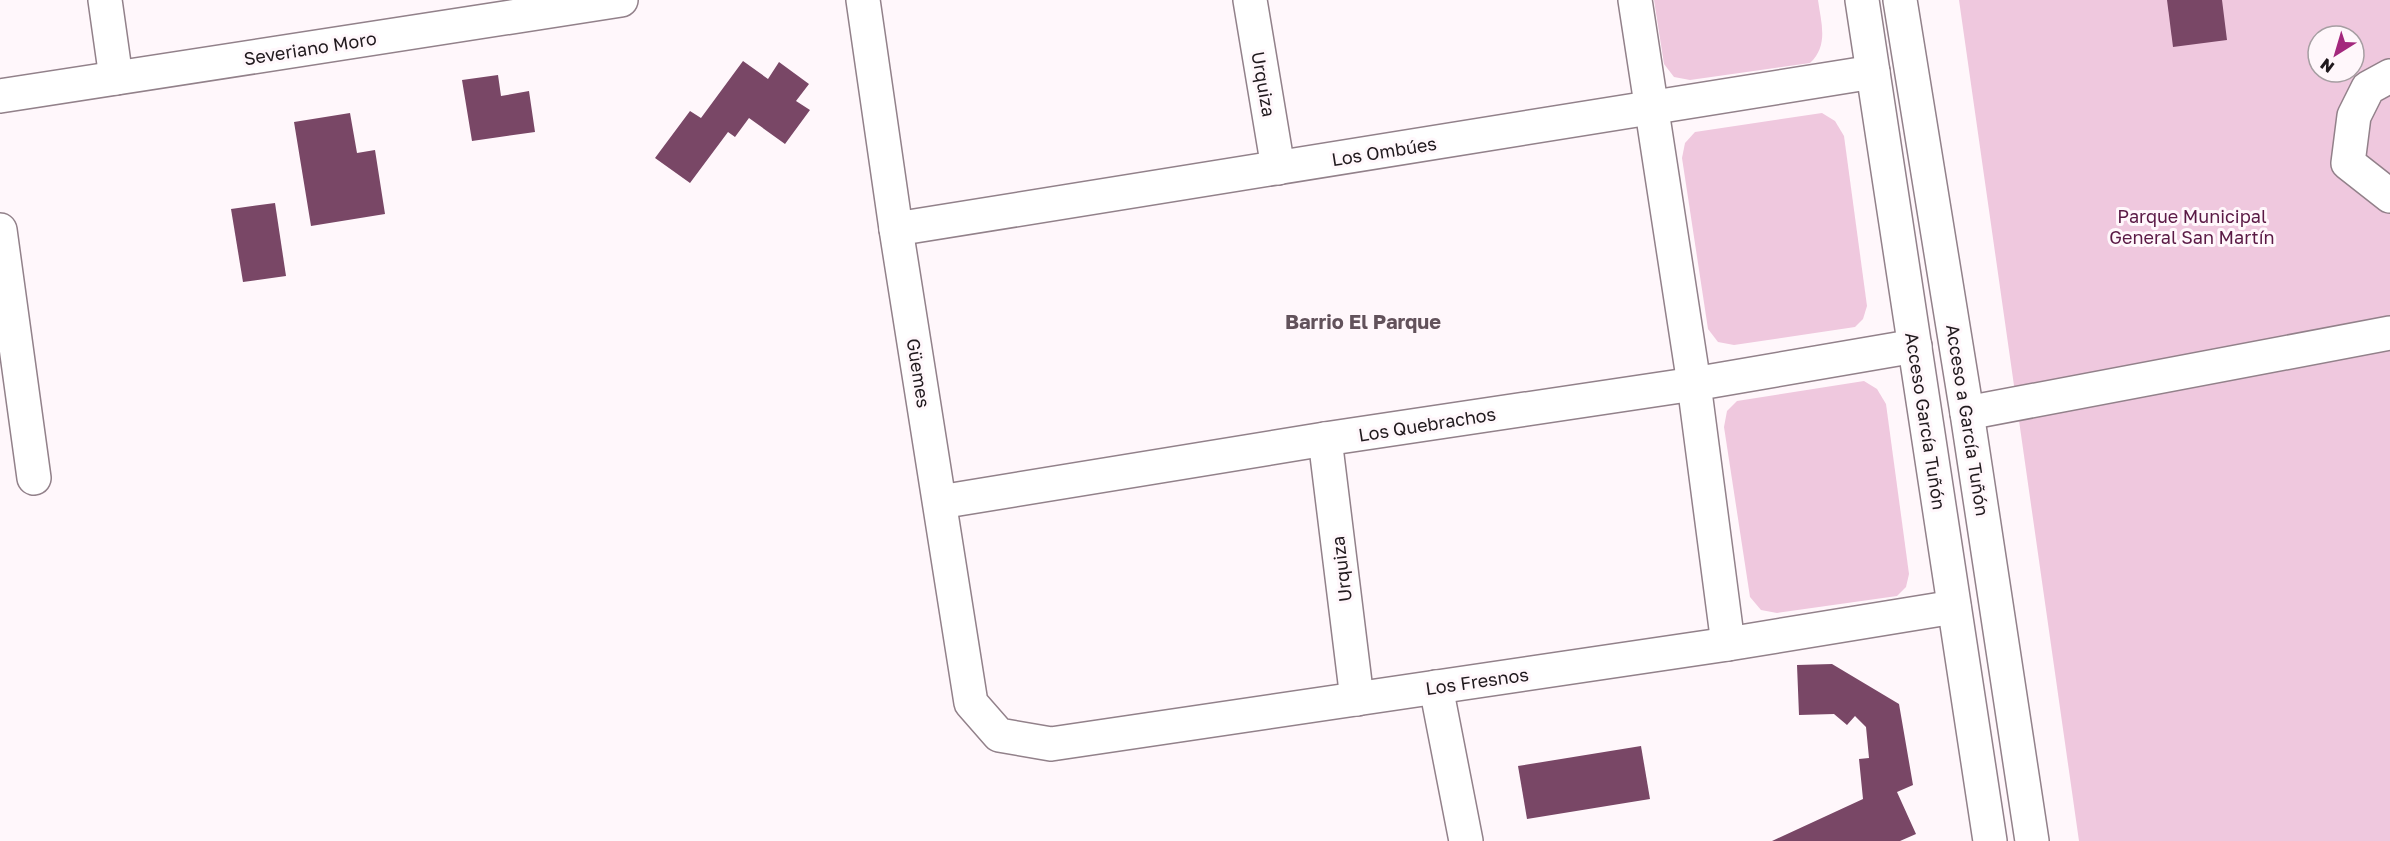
<svg xmlns="http://www.w3.org/2000/svg" width="2390" height="841" viewBox="0 0 2390 841" font-family="'Golos Text',sans-serif">
<rect width="100%" height="100%" fill="#fff7fb"/>
<!-- green -->
<g fill="#efc8de" fill-rule="evenodd">
<path d="M1654 0H1818C1821 23 1829 45 1810 63L1690 80 1674 77 1664 64Z"/>
<path d="M1959 0H2390V841H2079ZM2318 36H2354V72H2318Z"/>
<polygon points="1822,113 1835,121 1844,136 1867,306 1863,319 1855,327 1734,345 1718,342 1708,329 1682,158 1685,143 1695,132"/>
<polygon points="1864,381 1877,389 1886,404 1909,574 1906,587 1897,596 1777,613 1761,610 1750,597 1724,427 1727,411 1737,401"/>
</g>
<!-- building -->
<g fill="#794766">
<polygon points="2167,0 2222,0 2227,40 2173,47"/>
<polygon points="743,61 768,79 779,62 809,84 796,101 810,110 785,144 749,118 735,137 728,132 690,183 655,158 690,111 701,118"/>
<polygon points="498,75 501,96 529,91 535,132 472,141 462,80"/>
<polygon points="350,113 357,153 375,150 385,214 311,226 294,122"/>
<polygon points="275,203 286,276 243,282 231,209"/>
<polygon points="1832,664 1899,704 1913,785 1897,792 1916,834 1900,841 1772,841 1863,799 1859,759 1869,758 1866,727 1855,716 1847,725 1834,714 1799,715 1797,665"/>
<polygon points="1641,746 1650,799 1527,819 1518,766"/>
</g>
<g fill="none" stroke-linecap="round" stroke-linejoin="round">
<defs>
<g id="minor">
<polyline points="105,0 116,78"/>
<polyline points="863,0 896,229 971,703 999,735 1051,744 1728,644 1954,607"/>
<polyline points="1250,0 1278,168"/>
<polyline points="1635,0 1694,384 1728,644"/>
<polyline points="2390,76 2368,88 2354,116 2348,163 2390,196"/>
<polyline points="0,96 621,0"/>
<polyline points="896,229 1873,72"/>
<polyline points="0,230 34,478"/>
<polyline points="1967,413 2390,333"/>
<polyline points="1325,439 1357,699"/>
<polyline points="940,502 1325,439 1694,384 1915,346"/>
<polyline points="1436,687 1466,841"/>
</g>
<g id="major">
<polyline points="1862,0 1990,841"/>
<polyline points="1900,0 1967,413 2032,841"/>
</g>
</defs>
<!-- minor casing -->
<use href="#minor" stroke="#92818a" stroke-width="36"/>
<!-- major casing -->
<use href="#major" stroke="#92818a" stroke-width="36"/>
<!-- minor -->
<use href="#minor" stroke="#fff" stroke-width="33"/>
<!-- major -->
<use href="#major" stroke="#fff" stroke-width="33"/>
</g>
<g text-anchor="middle" dominant-baseline="central" stroke-width="6" stroke-linejoin="round" paint-order="stroke">
<!-- street labels -->
<g font-size="18" fill="#20191d" stroke="#fff7fb">
<text transform="translate(310 48) rotate(-9)">Severiano Moro</text>
<text transform="translate(1264 84) rotate(80)">Urquiza</text>
<text transform="translate(1384 151) rotate(-9)">Los Ombúes</text>
<text transform="translate(919 373) rotate(81)">Güemes</text>
<text transform="translate(1968 420) rotate(81)">Acceso a García Tuñón</text>
<text transform="translate(1926 421) rotate(81)">Acceso García Tuñón</text>
<text transform="translate(1427 424) rotate(-9)">Los Quebrachos</text>
<text transform="translate(1341 569) rotate(-97)">Urquiza</text>
<text transform="translate(1477 681) rotate(-8)">Los Fresnos</text>
</g>
<!-- park labels -->
<g font-size="18" fill="#5a1945" stroke="#fff7fb">
<text x="2192" y="216">Parque Municipal<tspan x="2192" dy="21">General San Martín</tspan></text>
</g>
<!-- neighbourhood labels -->
<g font-size="20" font-weight="bold" fill="#62525b" stroke="#fff7fb">
<text x="1363" y="321">Barrio El Parque</text>
</g>
</g>
<!-- north arrow -->
<g transform="translate(2336 54) rotate(217)"><circle r="28" fill="#fff7fb" stroke="#a69ea2" stroke-width="1.5"/>
<path d="M0-4.5L10 22L0 15L-10 22Z" fill="#a3287d"/>
<text y="-9" font-size="16" font-weight="bold" text-anchor="middle" fill="#20191d">N</text>
</g>
</svg>
